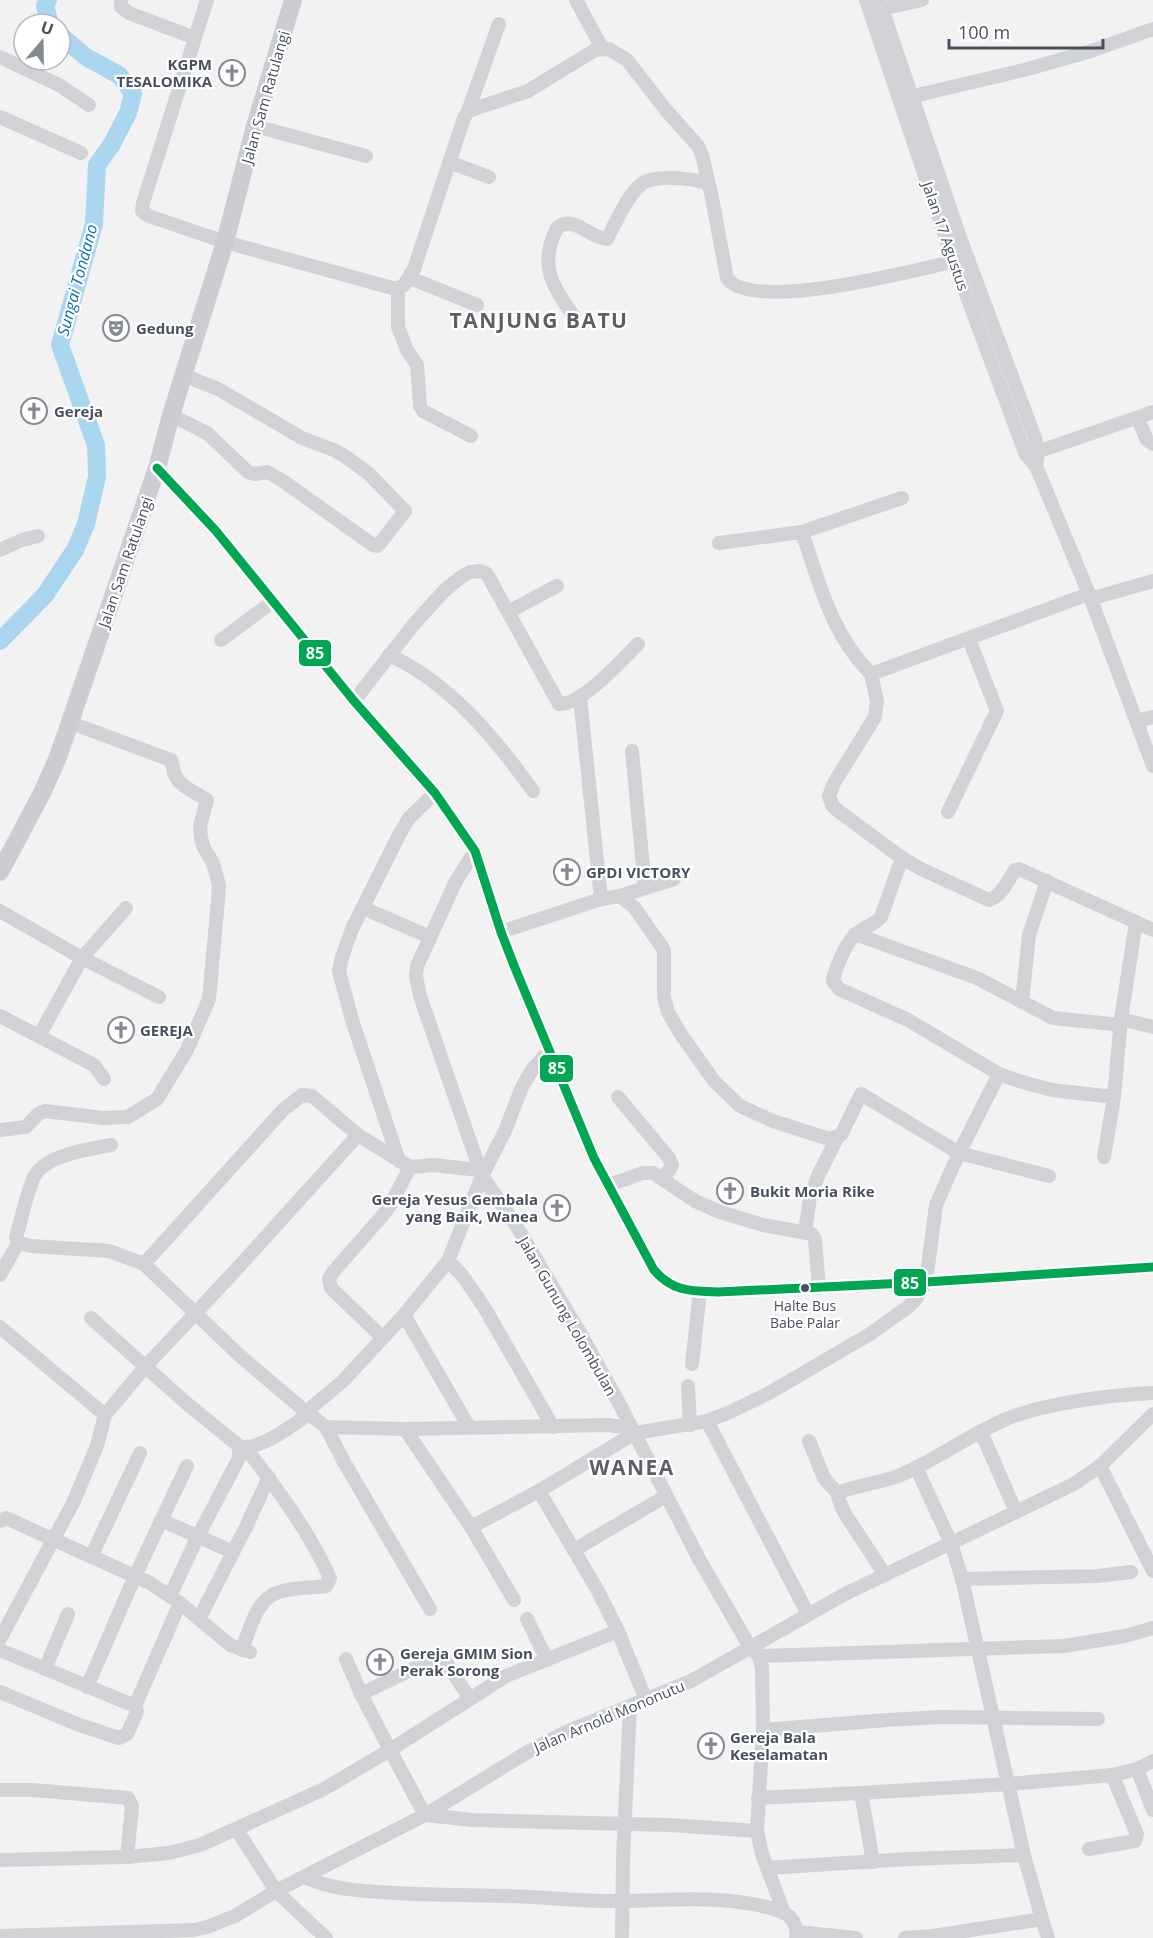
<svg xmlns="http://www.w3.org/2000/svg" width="1153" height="1938" viewBox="0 0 1153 1938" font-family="'Open Sans',sans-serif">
<rect width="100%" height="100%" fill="#f2f2f2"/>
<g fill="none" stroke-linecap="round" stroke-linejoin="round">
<!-- river -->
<g stroke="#aad6f0" stroke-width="18">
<polyline points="48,0 45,6 50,24"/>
<polyline points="0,641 45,595 75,550 86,524 97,477 96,445 60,345 94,224 97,165 112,144 128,113 133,93 119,75 86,57 60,35"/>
</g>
<!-- minor -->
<g stroke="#d0d2d5" stroke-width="14">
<polyline points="121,0 121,7 129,13 195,38"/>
<path d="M207 0 143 203 142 211 149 216 225 242 396 289 404 285 414 269 464 118 468 111 528 91 595 50 609 49 627 60 666 110 698 146 702 155 712 198 727 278C751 315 928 267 968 258"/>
<polyline points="576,0 602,48"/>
<polyline points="866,0 951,254 1026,455 1036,466 1089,594 1153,766"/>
<polyline points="879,0 963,246 1035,438 1038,452 1036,466"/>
<polyline points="882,9 922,0"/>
<polyline points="0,57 59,85 89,105"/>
<polyline points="905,98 1024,70 1088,52 1153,29"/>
<polyline points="468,111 499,24"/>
<polyline points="0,117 81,153"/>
<polyline points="255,126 366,156"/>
<polyline points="449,162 489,177"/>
<polyline points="410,278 477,305"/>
<polyline points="398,288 398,327 407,350 417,365 420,406 423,411 471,436"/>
<path d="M573 315C551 285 539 263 557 228 574 214 589 238 607 239 615 224 629 192 643 183 656 174 693 179 708 183"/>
<polyline points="171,415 207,433 248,472 255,474 267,472 283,481 373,545 377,546 381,542 405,511 368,473 346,457 334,450 302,438 218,389 183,375"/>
<polyline points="1138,419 1147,440 1153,444"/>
<polyline points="1031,454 1153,412"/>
<path d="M157 468 216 531 354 701 435 793 475 851 501 932 515 968 594 1158 654 1270C673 1292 691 1291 718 1292L926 1282 1153 1267"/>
<polyline points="719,543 802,532"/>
<polyline points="0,550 22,540 38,536"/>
<path d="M1089 594 871 674 877 701 875 717 834 783 829 796 832 805 837 810 902 858 881 917C874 925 865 927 857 933 848 939 834 970 833 981L839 989 908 1020 999 1074 1022 1082 1052 1090 1114 1097"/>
<polyline points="1090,599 1153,581"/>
<polyline points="508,612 557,586"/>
<polyline points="221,640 272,602"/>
<path d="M389 655C450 683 495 738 533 791"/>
<path d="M871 674C832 635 819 583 802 532L902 498"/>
<polyline points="580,697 601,899"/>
<path d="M354 701 414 624 444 591 461 577 470 572 480 571 487 574 559 704C581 706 622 660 638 644"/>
<polyline points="1136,721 1153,717"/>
<polyline points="632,751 645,887"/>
<polyline points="948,812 997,711 969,639"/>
<polyline points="475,851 456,881 417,966 416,976 420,996 482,1176 514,1222 579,1331 620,1405 699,1559 750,1647 759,1656 762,1667 763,1730 757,1831 762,1854 784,1913"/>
<path d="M902 858 921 869 989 900C1002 896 1008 880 1015 870L1019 869 1153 930"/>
<polyline points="620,896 674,879"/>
<polyline points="363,908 430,937"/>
<polyline points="0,911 82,958 159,997"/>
<polyline points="501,932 601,899 620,896 634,907 664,950 664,997 668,1012 680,1033 714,1081 740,1106 773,1121 829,1139 841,1135 861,1094 959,1153 1049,1176"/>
<polyline points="855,934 977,978 1053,1018 1121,1025"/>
<polyline points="1022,1002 1029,935 1047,881"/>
<polyline points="0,1016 94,1065 104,1079"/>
<polyline points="1121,1019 1153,1027"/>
<polyline points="39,1036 82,958 126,908"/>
<polyline points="618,1097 669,1158 672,1165 669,1171 661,1178"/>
<path d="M0 1130 26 1127 38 1114 45 1111 103 1118 128 1117 157 1099 187 1050 209 999 218 900 219 885 213 863 204 848 201 838 200 826 207 800C197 793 180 787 175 775 172 769 174 766 171 760L71 723"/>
<polyline points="1104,1157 1114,1097 1121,1019 1136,922"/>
<polyline points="399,1161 352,1020 339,971 342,957 352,929 399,835 409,818 435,793"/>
<polyline points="609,1185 643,1173 653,1173 695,1201 720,1212 763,1225 812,1234 815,1239 819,1288"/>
<polyline points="805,1232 810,1197 818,1176 837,1138"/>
<polyline points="18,1243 31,1246 109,1251 144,1264 239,1355 306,1412"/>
<polyline points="448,1261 462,1275 484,1307 553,1427"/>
<polyline points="144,1264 283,1110 302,1095 312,1096 358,1135 410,1167 434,1165 479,1170"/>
<path d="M0 1275 18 1243 16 1237C22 1218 26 1195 34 1177 45 1155 89 1149 111 1145"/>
<polyline points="404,1315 469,1427"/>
<path d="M91 1318 185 1402 239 1446C258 1452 293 1425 309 1414L306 1412 343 1381 404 1315 448 1261 482 1176 505 1131 522 1087 532 1070 549 1051"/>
<polyline points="0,1327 105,1415"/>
<polyline points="383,1338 331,1288 329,1279 333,1272 383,1215 391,1204 410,1167"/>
<polyline points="692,1364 700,1291"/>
<polyline points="688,1386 690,1425"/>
<polyline points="309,1414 326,1427 405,1429 608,1425 632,1428"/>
<polyline points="707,1421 808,1614"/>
<polyline points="326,1427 344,1462 430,1609"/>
<polyline points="405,1429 471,1527 514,1600"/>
<polyline points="981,1432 1016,1512"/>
<polyline points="809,1441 824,1478 838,1494"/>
<polyline points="1100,1466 1153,1571"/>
<polyline points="916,1467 951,1543 962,1579 1024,1855"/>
<polyline points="539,1491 598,1591 618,1631 646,1700"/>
<polyline points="161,1520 233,1552"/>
<polyline points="0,1521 6,1518 150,1583 180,1603 230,1645 250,1652"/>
<polyline points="471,1527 539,1491 635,1433 707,1421 730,1412 769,1393 870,1334 908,1307 916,1299 926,1282 936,1205 959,1153 999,1074"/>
<polyline points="574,1550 666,1496"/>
<polyline points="92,1555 140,1453"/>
<path d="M885 1575 844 1512 838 1497 840 1492C859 1485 879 1483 898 1476 935 1461 967 1436 1004 1420 1044 1403 1109 1395 1153 1393"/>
<polyline points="962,1579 1098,1576 1131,1572"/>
<polyline points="170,1596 198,1536 239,1458 239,1446"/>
<polyline points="199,1619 247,1525 269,1477"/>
<polyline points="527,1619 547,1660"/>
<polyline points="0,1639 73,1503 97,1446 105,1415 145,1367 234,1272 358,1135"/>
<polyline points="0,1650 135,1706 137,1712 127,1734 119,1738 77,1724 0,1692"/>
<path d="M242 1650C249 1632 255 1603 274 1594 288 1587 310 1588 326 1586L330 1578C309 1531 277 1489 246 1448"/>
<polyline points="759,1656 1064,1646 1125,1636 1153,1628"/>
<polyline points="346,1659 361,1694 390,1750 506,1676 618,1631"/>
<polyline points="45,1669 68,1614"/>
<polyline points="87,1687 135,1576 187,1466"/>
<polyline points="361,1694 438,1657 447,1664 470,1699"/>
<polyline points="135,1706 180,1603"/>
<polyline points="763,1730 887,1720 941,1717 1098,1719"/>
<polyline points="1137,1769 1153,1810"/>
<polyline points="0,1790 33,1790 128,1798 132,1806 127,1857"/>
<polyline points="861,1793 1009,1784 1112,1775 1137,1769 1153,1761"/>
<polyline points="758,1798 861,1793 873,1862"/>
<polyline points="237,1830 276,1891 326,1938"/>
<polyline points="1089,1849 1135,1841 1137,1834 1112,1775"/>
<polyline points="0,1860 127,1857 169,1853 200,1845 324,1789 390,1750 425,1815 473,1820 670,1825 757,1831"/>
<polyline points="767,1868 909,1859 1024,1855 1042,1919"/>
<path d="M304 1877C333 1890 362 1891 393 1893 431 1895 469 1895 507 1896 546 1897 586 1902 625 1901 675 1900 735 1894 782 1912 793 1916 798 1928 796 1938"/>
<polyline points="797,1932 856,1938"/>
<polyline points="0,1936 194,1930 207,1927 235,1916 276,1891 425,1815 526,1753 566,1732 691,1681 845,1594 1074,1484 1100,1466 1153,1414"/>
<polyline points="622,1938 623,1860 630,1706"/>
<polyline points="905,1938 933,1936 1042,1919 1048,1938"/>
</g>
<!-- major -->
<polyline stroke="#cbcdd2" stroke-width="18" points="0,872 42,793 58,757 157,468 171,415 225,242 255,126 293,0"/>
<defs>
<path id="bus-1" d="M157 468 216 531 354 701 435 793 475 851 501 932 515 968 594 1158 654 1270C673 1292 691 1291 718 1292L926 1282 1153 1267"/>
</defs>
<!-- bus-1 casing -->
<use href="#bus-1" stroke="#fff" stroke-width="14"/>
<!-- bus-1 -->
<use href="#bus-1" stroke="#00a651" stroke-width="9"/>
</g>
<!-- icons -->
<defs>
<symbol id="church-ring" viewBox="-11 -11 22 22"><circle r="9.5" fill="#fff" stroke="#848992" stroke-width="1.5"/><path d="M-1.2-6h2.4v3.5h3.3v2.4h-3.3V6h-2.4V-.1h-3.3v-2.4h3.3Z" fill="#848992"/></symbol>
<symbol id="theatre-ring" viewBox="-11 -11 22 22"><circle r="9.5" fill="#fff" stroke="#848992" stroke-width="1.5"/><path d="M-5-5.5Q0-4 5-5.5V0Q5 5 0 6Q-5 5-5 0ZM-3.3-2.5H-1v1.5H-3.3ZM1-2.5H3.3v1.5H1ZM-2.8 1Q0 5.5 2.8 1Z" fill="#848992"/></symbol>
</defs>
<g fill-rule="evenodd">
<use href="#church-ring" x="217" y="58" width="30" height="30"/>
<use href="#theatre-ring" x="101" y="313" width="30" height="30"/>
<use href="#church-ring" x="19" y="396" width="30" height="30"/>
<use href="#church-ring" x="552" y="857" width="30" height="30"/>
<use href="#church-ring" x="106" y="1015" width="30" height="30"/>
<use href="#church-ring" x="715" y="1176" width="30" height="30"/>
<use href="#church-ring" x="542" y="1193" width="30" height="30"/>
<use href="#church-ring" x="365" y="1647" width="30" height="30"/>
<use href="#church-ring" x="696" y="1731" width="30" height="30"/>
</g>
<!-- markers -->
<circle fill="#48505f" stroke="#fff" stroke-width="2" cx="805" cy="1288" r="5"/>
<g text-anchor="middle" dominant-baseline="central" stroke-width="4.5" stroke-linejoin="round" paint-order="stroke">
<!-- bus labels -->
<g font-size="14" fill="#48505f" stroke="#fff">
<text x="805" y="1305">Halte Bus<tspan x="805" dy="17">Babe Palar</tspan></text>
</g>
<!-- poi labels -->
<g font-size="15" font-weight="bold" fill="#48505f" stroke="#fff" text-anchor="start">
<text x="212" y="64" text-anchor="end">KGPM<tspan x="212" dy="17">TESALOMIKA</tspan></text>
<text x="136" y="328">Gedung</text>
<text x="54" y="411">Gereja</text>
<text x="586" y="872">GPDI VICTORY</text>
<text x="140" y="1030">GEREJA</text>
<text x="750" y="1191">Bukit Moria Rike</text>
<text x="538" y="1199" text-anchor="end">Gereja Yesus Gembala<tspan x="538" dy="17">yang Baik, Wanea</tspan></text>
<text x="400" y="1653">Gereja GMIM Sion<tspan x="400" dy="17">Perak Sorong</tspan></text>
<text x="730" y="1737">Gereja Bala<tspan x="730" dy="17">Keselamatan</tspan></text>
</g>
<!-- street labels -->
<g font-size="15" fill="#48505f" stroke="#fff">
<text transform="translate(265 97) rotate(-74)">Jalan Sam Ratulangi</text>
<text transform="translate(946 236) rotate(71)">Jalan 17 Agustus</text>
<text transform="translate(125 562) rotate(-71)">Jalan Sam Ratulangi</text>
<text transform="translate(568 1316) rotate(60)">Jalan Gunung Lolombulan</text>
<text transform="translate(609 1716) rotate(-23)">Jalan Arnold Mononutu</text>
</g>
<!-- water labels -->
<g font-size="16" font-style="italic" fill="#0872b2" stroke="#fff">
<text transform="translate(77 280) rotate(-75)">Sungai Tondano</text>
</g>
<!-- district labels -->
<g font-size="21" font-weight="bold" letter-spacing="1.5" fill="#5d5f66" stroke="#fff">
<text x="539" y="320">TANJUNG BATU</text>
<text x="632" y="1467">WANEA</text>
</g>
</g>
<g stroke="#fff" stroke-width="2">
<rect x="298" y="639" width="34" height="28" rx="6" fill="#00a651"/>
<rect x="539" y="1054" width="35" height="29" rx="6" fill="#00a651"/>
<rect x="893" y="1268" width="34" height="29" rx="6" fill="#00a651"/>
</g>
<g font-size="16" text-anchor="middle" font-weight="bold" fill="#fff">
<text x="315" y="659">85</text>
<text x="557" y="1074">85</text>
<text x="910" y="1289">85</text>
</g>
<!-- north arrow -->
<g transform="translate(42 42) rotate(20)"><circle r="28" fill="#ffffff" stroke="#b6b9bf" stroke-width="1.5"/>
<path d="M0-4.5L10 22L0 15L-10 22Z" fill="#848992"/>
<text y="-9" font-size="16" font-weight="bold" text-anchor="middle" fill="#48505f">U</text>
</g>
<!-- scale -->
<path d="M949 39v9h154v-9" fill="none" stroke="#48505f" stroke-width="3"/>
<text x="958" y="39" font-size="18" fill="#48505f" stroke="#ffffff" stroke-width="4.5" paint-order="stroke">100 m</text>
</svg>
